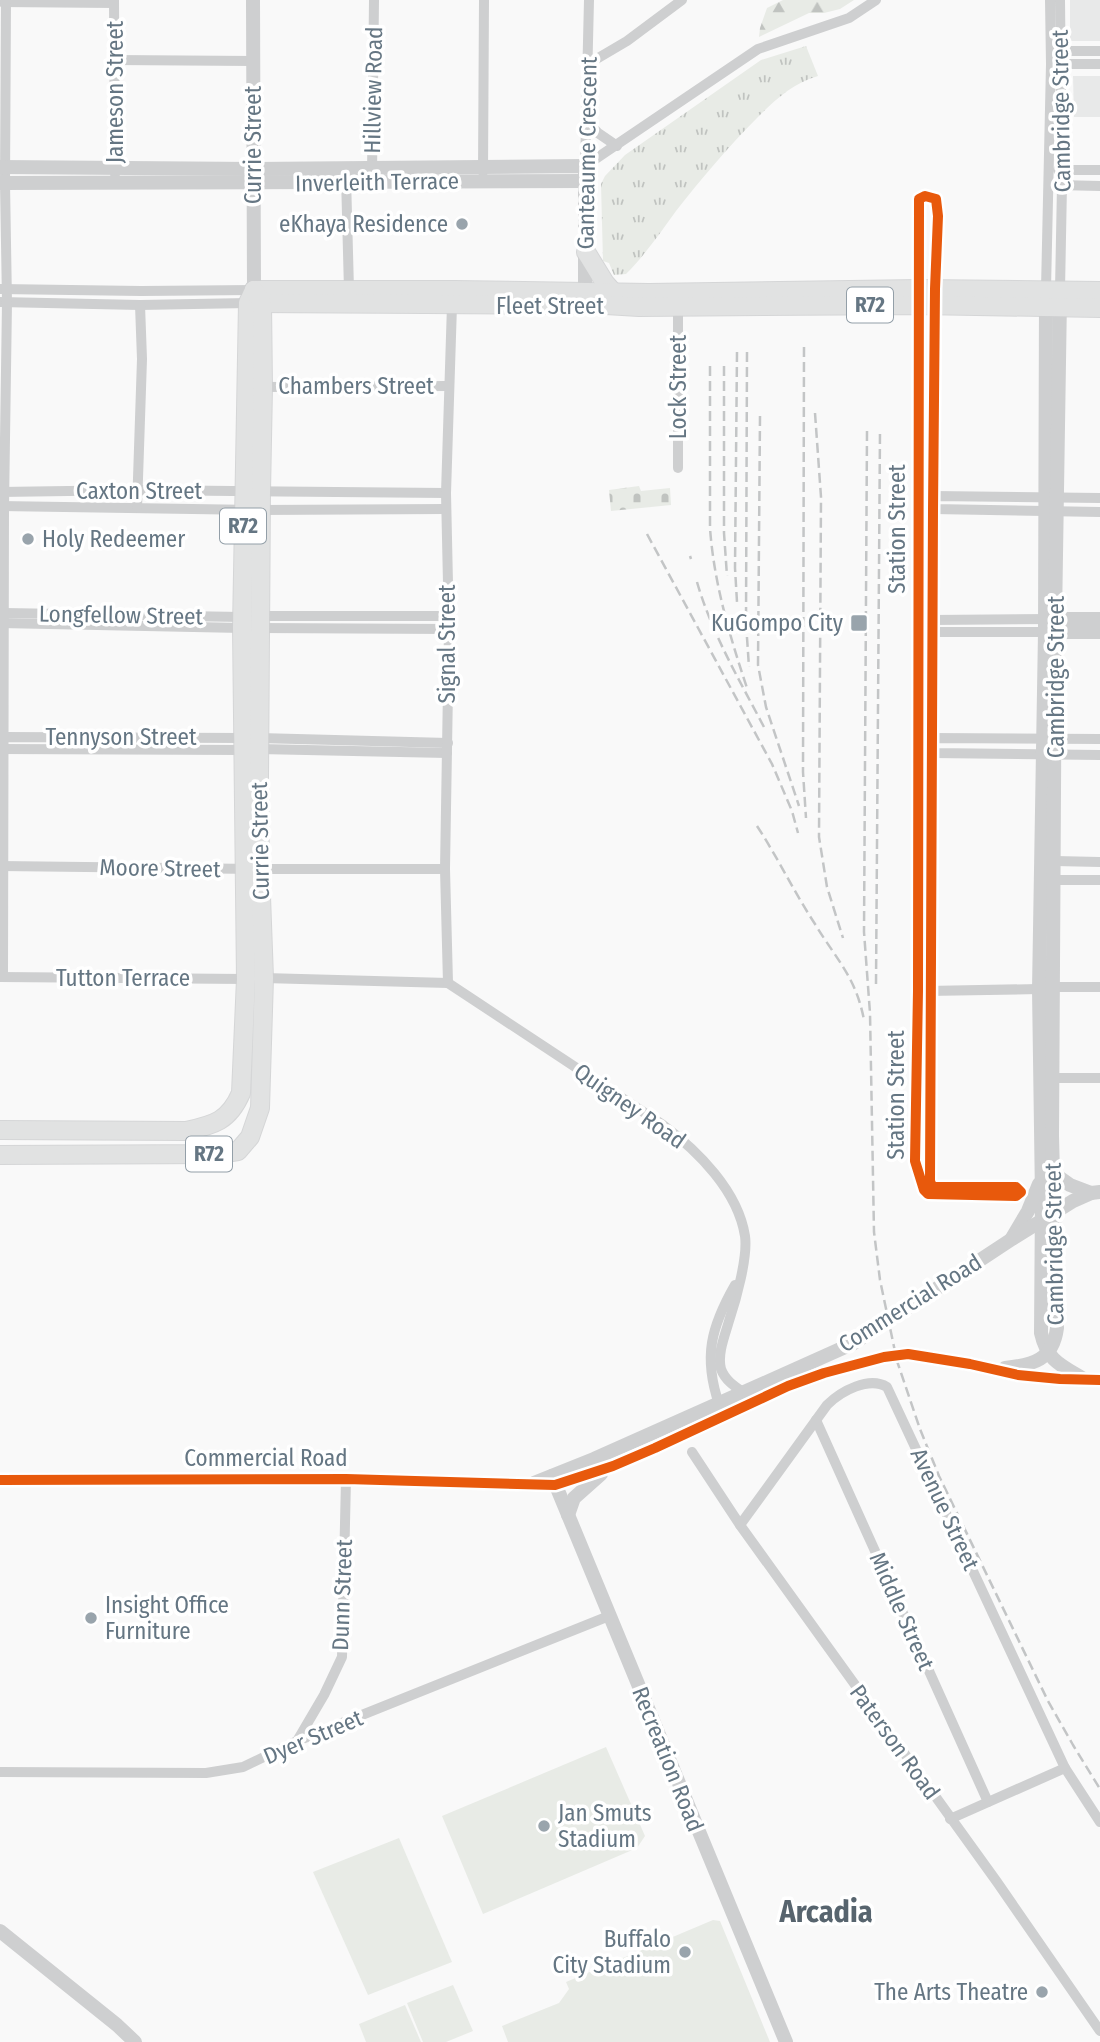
<svg xmlns="http://www.w3.org/2000/svg" width="1100" height="2042" viewBox="0 0 1100 2042" font-family="'Fira Sans Condensed',sans-serif">
<defs>
<pattern id="forest-firs" width="22" height="20" patternUnits="userSpaceOnUse" patternTransform="scale(1.75)"><rect width="22" height="20" fill="#e8ebe6"/><path d="M5 1l3.5 6h-7zM16 11l3.5 6h-7z" fill="#c0c3c0"/></pattern>
<pattern id="cemetery-stones" width="16" height="16" patternUnits="userSpaceOnUse" patternTransform="scale(1.75)"><rect width="16" height="16" fill="#e8ebe6"/><path d="M2 7V4a2 2 0 0 1 4 0v3zM10 15v-3a2 2 0 0 1 4 0v3z" fill="#c0c3c0"/></pattern>
<pattern id="park-tufts" width="24" height="20" patternUnits="userSpaceOnUse" patternTransform="scale(1.75)"><rect width="24" height="20" fill="#e8ebe6"/><path d="M3 7l-1-3M5 7V3M7 7l1-3M15 17l-1-3M17 17v-4M19 17l1-3" fill="none" stroke="#c0c3c0"/></pattern>
</defs>
<rect width="100%" height="100%" fill="#f9f9f9"/>
<!-- built -->
<g fill="#e8e9e9">
<rect x="1070" y="0" width="30" height="41"/>
<polygon points="1073,76 1100,76 1100,117 1074,117"/>
</g>
<!-- forest -->
<polygon fill="url(#forest-firs)" points="783,0 854,0 840,9 824,13 809,13 759,37 760,28 767,8"/>
<!-- cemetery -->
<polygon fill="url(#cemetery-stones)" points="639,486 641,491 670,488 671,505 611,511 609,490"/>
<!-- park -->
<path fill="url(#park-tufts)" d="M806 46 818 76C793 83 775 100 757 118 728 147 701 179 676 211 660 233 645 255 626 274L614 275 609 263 603 261 601 184 605 176 625 155 761 60Z"/>
<!-- pitch -->
<g fill="#e8ebe6">
<polygon points="606,1747 645,1836 637,1848 483,1914 442,1816"/>
<polygon points="399,1838 452,1962 368,1995 313,1872"/>
<polygon points="713,1920 720,1921 770,2042 508,2042 502,2026 559,2003 569,1989 566,1982"/>
<polygon points="453,1985 473,2031 446,2042 423,2042 407,2003"/>
<polygon points="405,2005 421,2042 366,2042 359,2024"/>
</g>
<g fill="none" stroke-linecap="round" stroke-linejoin="round">
<defs>
<g id="primary">
<polyline points="586,252 605,283 613,292"/>
<polyline points="254,290 454,290 649,293 920,289 1100,291"/>
<polyline points="252,303 606,305 639,307 920,305 1100,308"/>
<path d="M0 1130 186 1131C214 1125 229 1121 241 1093L246 979 242 628 248 303 254 290"/>
<polyline points="0,1155 219,1154 238,1151 250,1137 260,1108 264,978 260,869 259,778 261,492 263,387 262,303 254,290"/>
</g>
</defs>
<!-- primary casing -->
<use href="#primary" stroke="#d5d6d7" stroke-width="20"/>
<!-- minor -->
<g stroke="#cecfd0" stroke-width="10">
<polyline points="114,0 115,174"/>
<polyline points="1060,0 1062,185 1060,290"/>
<polyline points="2,2 114,3"/>
<polyline points="1053,51 1100,51"/>
<polyline points="115,60 253,61"/>
<polyline points="588,64 627,41 682,0"/>
<polyline points="1054,64 1100,64"/>
<polyline points="586,120 598,133 617,146"/>
<polyline points="585,166 758,49 849,18 876,0"/>
<polyline points="585,166 589,0"/>
<polyline points="1058,170 1100,170"/>
<polyline points="483,172 484,0"/>
<polyline points="372,175 374,0"/>
<polyline points="346,177 349,290"/>
<polyline points="1057,185 1100,186"/>
<polygon points="925,196 936,199 938,216 935,289 933,509 930,1181 932,1186 936,1187 1016,1187 1021,1192 1016,1196 928,1194 924,1190 915,1161 918,991 919,203 919,199"/>
<polyline points="0,289 141,291 254,290"/>
<polyline points="1046,289 1051,64 1050,0"/>
<polyline points="0,302 140,305 248,303"/>
<polyline points="678,307 678,468"/>
<polyline points="263,387 449,386"/>
<polyline points="0,492 137,490 446,493"/>
<polyline points="928,498 933,496 1100,498"/>
<polyline points="0,506 260,510 446,509"/>
<polyline points="928,507 933,509 1100,512"/>
<polyline points="137,508 142,359 140,305"/>
<polyline points="0,615 4,613 242,617"/>
<polyline points="259,616 448,616"/>
<polyline points="927,622 932,620 1050,619"/>
<polyline points="0,623 242,628"/>
<polyline points="259,628 449,629"/>
<polyline points="927,630 932,632 1050,632"/>
<polyline points="259,738 448,743"/>
<polyline points="0,739 4,737 243,738"/>
<polyline points="925,742 931,738 1100,739"/>
<polyline points="0,749 243,750"/>
<polyline points="259,749 447,753"/>
<polyline points="926,750 932,753 1100,755"/>
<polyline points="1055,861 1100,862"/>
<polyline points="0,866 260,869 445,869"/>
<polyline points="1054,880 1100,880"/>
<polyline points="0,977 246,979"/>
<polyline points="3,977 4,507 7,302 5,183 6,0"/>
<polyline points="264,978 448,983"/>
<polyline points="448,983 445,869 449,629 446,493 452,305"/>
<path d="M448 983 663 1125C698 1151 738 1191 745 1236 748 1257 736 1300 729 1321 725 1335 717 1354 721 1369 725 1380 734 1386 743 1392"/>
<polyline points="1053,987 1100,987"/>
<polyline points="927,991 1039,989"/>
<polyline points="1053,1078 1100,1078"/>
<path d="M719 1404C703 1357 711 1327 735 1285"/>
<polyline points="816,1420 988,1802"/>
<polyline points="692,1452 740,1525 997,1882 1100,2031"/>
<path d="M740 1525 827 1405C841 1391 869 1376 887 1387L1065 1768 1100 1822"/>
<polyline points="297,1741 324,1695 342,1657 346,1479"/>
<polyline points="0,1772 206,1773 243,1767 297,1741 609,1616"/>
<polyline points="950,1819 1065,1768"/>
</g>
<!-- tertiary -->
<g stroke="#cecfd0" stroke-width="14">
<polyline points="253,0 254,290"/>
<polyline points="0,167 254,169 585,166 585,300"/>
<polyline points="0,183 586,181"/>
<path d="M1046 298 1045 632 1039 989 1042 1198 1041 1333C1047 1360 1060 1365 1082 1378"/>
<polyline points="1055,619 1100,619"/>
<polyline points="1055,632 1100,632"/>
<polyline points="1053,1173 1070,1185 1091,1193"/>
<polyline points="1012,1238 1028,1211 1039,1184"/>
<path d="M1005 1368C1033 1365 1053 1360 1057 1328L1052 1136 1055 619 1060 298"/>
<polyline points="552,1476 786,2042"/>
<polyline points="0,1480 346,1479 555,1485 613,1466 655,1448 788,1386 824,1373 884,1357 908,1354 970,1364 1018,1375 1060,1379 1100,1380"/>
<polyline points="534,1483 594,1459 854,1343 1012,1239 1073,1201 1091,1193 1100,1192"/>
<polyline points="568,1515 574,1498 601,1474"/>
<polyline points="0,1931 117,2025 135,2042"/>
</g>
<!-- primary -->
<use href="#primary" stroke="#e1e2e2" stroke-width="18"/>
<!-- rail -->
<g stroke="#c3c5c6" stroke-width="2.5" stroke-dasharray="10 5" stroke-linecap="butt">
<polyline points="804,347 803,772 806,818"/>
<polyline points="737,352 735,568 737,602"/>
<polyline points="747,352 746,623 749,667"/>
<path d="M710 366V528C714 584 730 637 748 691"/>
<polyline points="724,366 724,533 727,576"/>
<polyline points="815,413 821,497 819,837 827,887 843,938"/>
<polyline points="760,416 758,665 766,707 799,806"/>
<polyline points="867,431 864,932 870,1013 874,1232 880,1280 897,1361 920,1429 939,1476 1048,1701 1073,1745 1100,1789"/>
<polyline points="647,534 772,764 792,811 798,833"/>
<polyline points="690,556 691,559"/>
<path d="M697 582C712 634 740 681 765 729"/>
<path d="M757 826C778 858 794 892 815 924 836 959 856 977 864 1020"/>
<polyline points="876,984 880,431"/>
</g>
<defs>
<g id="cycleway">
<polygon points="925,196 936,199 938,216 935,289 933,509 930,1181 932,1186 936,1187 1016,1187 1021,1192 1016,1196 928,1194 924,1190 915,1161 918,991 919,203 919,199"/>
<polyline points="0,1480 346,1479 555,1485 613,1466 655,1448 788,1386 824,1373 884,1357 908,1354 970,1364 1018,1375 1060,1379 1100,1380"/>
</g>
</defs>
<!-- cycleway casing -->
<use href="#cycleway" stroke="#fff" stroke-width="15"/>
<!-- cycleway -->
<use href="#cycleway" stroke="#e8590c" stroke-width="10"/>
</g>
<!-- markers -->
<g fill="#99a4ac" stroke="#fff" stroke-width="2.5">
<circle cx="462" cy="224" r="7"/>
<circle cx="28" cy="539" r="7"/>
<rect x="850" y="614" width="18" height="18" rx="3.5"/>
<circle cx="91" cy="1618" r="7"/>
<circle cx="544" cy="1826" r="7"/>
<circle cx="685" cy="1952" r="7"/>
<circle cx="1042" cy="1992" r="7"/>
</g>
<g text-anchor="middle" dominant-baseline="central" stroke-width="7" stroke-linejoin="round" paint-order="stroke">
<!-- shield labels -->
<g fill="#fff" stroke="#939fa8" stroke-width="2">
<rect x="847" y="287.5" width="46" height="35" rx="5"/>
<rect x="220" y="508.5" width="46" height="35" rx="5"/>
<rect x="186" y="1136.5" width="46" height="35" rx="5"/>
</g>
<g font-size="21" font-weight="bold" fill="#657683">
<text x="870" y="305">R72</text>
<text x="243" y="526">R72</text>
<text x="209" y="1154">R72</text>
</g>
<!-- street labels -->
<g font-size="23" fill="#657683" stroke="#fff">
<text transform="translate(373 90) rotate(-89)">Hillview Road</text>
<text transform="translate(115 92) rotate(-90)">Jameson Street</text>
<text transform="translate(1061 111) rotate(-91)">Cambridge Street</text>
<text transform="translate(253 145) rotate(-90)">Currie Street</text>
<text transform="translate(587 153) rotate(-89)">Ganteaume Crescent</text>
<text transform="translate(377 182) rotate(-1)">Inverleith Terrace</text>
<text x="550" y="306">Fleet Street</text>
<text x="356" y="386">Chambers Street</text>
<text transform="translate(678 387) rotate(-90)">Lock Street</text>
<text x="139" y="491">Caxton Street</text>
<text transform="translate(897 529) rotate(-90)">Station Street</text>
<text transform="translate(121 615) rotate(1)">Longfellow Street</text>
<text transform="translate(447 644) rotate(-90)">Signal Street</text>
<text transform="translate(1056 677) rotate(-90)">Cambridge Street</text>
<text x="121" y="737">Tennyson Street</text>
<text transform="translate(260 841) rotate(-91)">Currie Street</text>
<text transform="translate(160 868) rotate(1)">Moore Street</text>
<text x="123" y="978">Tutton Terrace</text>
<text transform="translate(896 1095) rotate(-90)">Station Street</text>
<text transform="translate(630 1106) rotate(35)">Quigney Road</text>
<text transform="translate(1054 1244) rotate(-91)">Cambridge Street</text>
<text transform="translate(910 1303) rotate(-32)">Commercial Road</text>
<text x="266" y="1458">Commercial Road</text>
<text transform="translate(945 1509) rotate(65)">Avenue Street</text>
<text transform="translate(342 1595) rotate(-88)">Dunn Street</text>
<text transform="translate(902 1611) rotate(66)">Middle Street</text>
<text transform="translate(313 1737) rotate(-23)">Dyer Street</text>
<text transform="translate(895 1742) rotate(54)">Paterson Road</text>
<text transform="translate(668 1759) rotate(68)">Recreation Road</text>
</g>
<!-- poi labels -->
<g font-size="23" fill="#657683" stroke="#fff" text-anchor="end">
<text x="448" y="224">eKhaya Residence</text>
<text x="42" y="539" text-anchor="start">Holy Redeemer</text>
<text x="843" y="623">KuGompo City</text>
<text x="105" y="1605" text-anchor="start">Insight Office<tspan x="105" dy="26">Furniture</tspan></text>
<text x="558" y="1813" text-anchor="start">Jan Smuts<tspan x="558" dy="26">Stadium</tspan></text>
<text x="671" y="1939">Buffalo<tspan x="671" dy="26">City Stadium</tspan></text>
<text x="1028" y="1992">The Arts Theatre</text>
</g>
<!-- district labels -->
<g font-size="30" font-weight="bold" fill="#57646e" stroke="#fff">
<text x="826" y="1912">Arcadia</text>
</g>
</g>
</svg>
